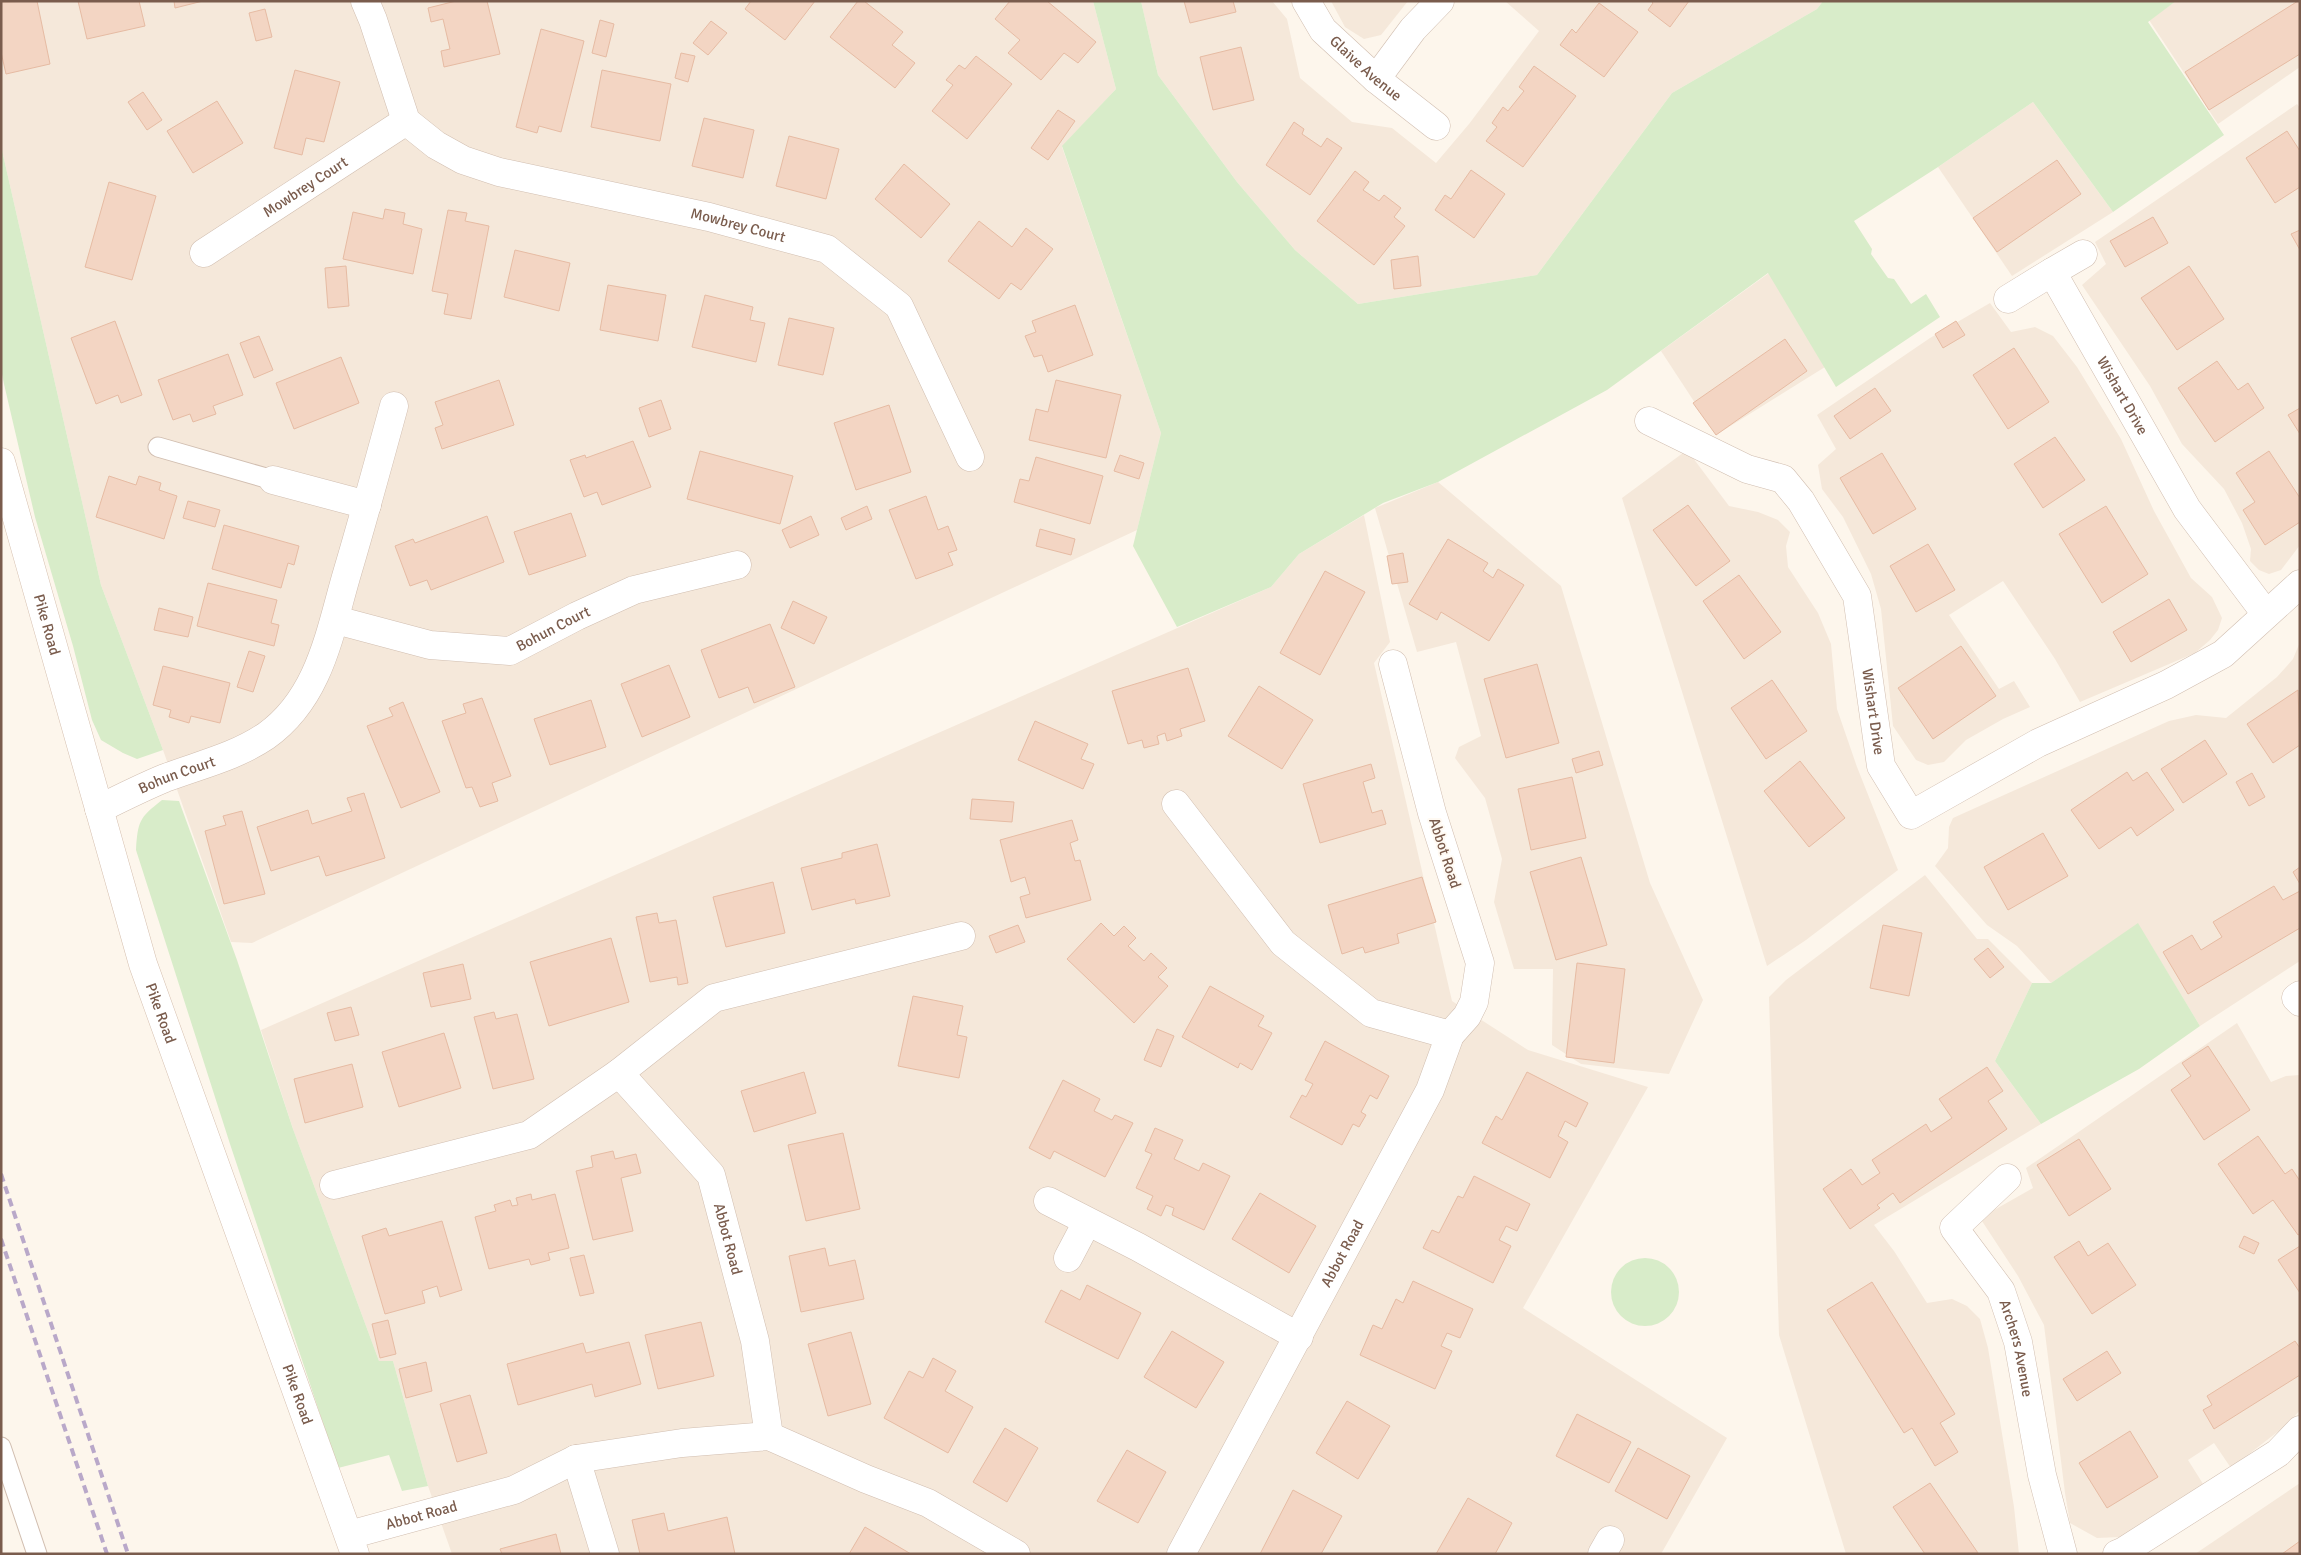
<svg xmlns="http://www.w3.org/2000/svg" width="2301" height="1555" viewBox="0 0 2301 1555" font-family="Signika,sans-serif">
<rect width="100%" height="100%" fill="#fdf6ec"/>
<!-- residential -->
<g fill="#f5e8da">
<polygon points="1,1 1093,1 1116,89 1062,147 1161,433 1137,530 252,943 231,942 163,750 101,585 1,146"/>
<polygon points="1141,1 1272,1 1287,19 1300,78 1352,122 1392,128 1436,163 1469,124 1539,31 1505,1 1823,1 1817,9 1672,93 1537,275 1358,304 1295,250 1237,182 1158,75"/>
<polygon points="1331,1 1408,1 1381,35 1364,39 1345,27"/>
<polygon points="2176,1 2300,1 2300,67 2218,124 2149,20"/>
<polygon points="2033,102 2113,212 2012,276 1938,167"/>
<polygon points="2297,104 2300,108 2300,545 2281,570 2269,574 2259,570 2250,561 2251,549 2242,523 2224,489 2182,444 2150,386 2082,285 2106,264 2095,242"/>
<polygon points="1769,273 1825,367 1716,435 1661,351"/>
<polygon points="1990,303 2011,332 2035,327 2053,336 2077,367 2121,439 2154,511 2191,578 2212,597 2222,618 2218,630 2210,640 2195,653 2080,702 2055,659 2003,581 1949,615 1999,689 2014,681 2030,707 2003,719 1966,740 1944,762 1928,765 1916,760 1893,726 1881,609 1871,574 1843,517 1822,489 1818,465 1836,449 1817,415 1930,338"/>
<polygon points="1687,450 1729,506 1758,512 1778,520 1790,532 1786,546 1788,567 1818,613 1831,644 1837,709 1857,767 1898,870 1806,940 1767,966 1622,498"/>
<polygon points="1438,482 1561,586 1650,883 1703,1000 1669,1074 1581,1064 1552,1045 1553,969 1514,969 1494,902 1502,859 1485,798 1455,758 1459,747 1481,736 1456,642 1417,652 1375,508"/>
<polygon points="1364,515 1390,642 1374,663 1452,1001 1528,1050 1648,1087 1523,1308 1727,1438 1661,1554 452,1554 428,1486 393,1361 379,1361 293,1129 261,1030 1271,587 1299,554"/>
<polygon points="2300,642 2300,961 2200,1026 2138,924 2051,983 2017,946 1987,925 1935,866 1948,848 1949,827 1953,818 2169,721 2196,715 2226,718 2277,677 2293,659"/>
<polygon points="1925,875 1977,939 1988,939 2032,983 1995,1061 2041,1124 1874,1225 1894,1251 1927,1303 1952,1299 1967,1306 1980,1319 1988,1348 2014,1507 2019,1554 1846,1554 1779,1335 1769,997 1786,980"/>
<polygon points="2237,1023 2271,1082 2286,1076 2300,1075 2300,1410 2289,1423 2231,1468 2214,1443 2188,1460 2205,1487 2152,1522 2120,1537 2097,1538 2070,1523 2065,1493 2044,1325 2018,1276 1980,1218 2033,1188 2026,1168"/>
<polygon points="2300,1483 2300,1554 2195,1554 2272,1502"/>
</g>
<!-- green -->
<g fill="#d8ecc9">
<polygon points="1093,1 1141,1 1158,75 1237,182 1295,250 1358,304 1537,275 1672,93 1817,9 1823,1 2176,1 2148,22 2224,135 2113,212 2033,102 1938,167 1854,221 1872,249 1871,254 1888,278 1894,279 1911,304 1926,294 1940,317 1836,387 1768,273 1607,390 1438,482 1383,503 1299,554 1271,587 1177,627 1133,546 1161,433 1062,146 1116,89"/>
<polygon points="1,146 101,585 163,750 137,759 123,753 101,740 92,720 73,646 35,517 4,384 1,369"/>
<path d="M162 800 179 801 237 960 293 1129 379 1361H393L428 1486 402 1491 389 1455 338 1468 230 1144 136 850C138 821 139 818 162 800Z"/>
<polygon points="2138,923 2200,1026 2139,1069 2041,1124 1995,1061 2032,983 2051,983"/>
<circle cx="1645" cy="1292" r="34"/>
</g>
<!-- building -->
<g fill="#f3d5c3" stroke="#e6bba3">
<polygon points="37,1 50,64 6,74 1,52 1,2"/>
<polygon points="78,1 139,1 145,26 87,39"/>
<polygon points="174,1 203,1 175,8"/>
<polygon points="456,1 487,1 500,54 444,67 441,51 450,49 443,19 431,22 428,8"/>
<polygon points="751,1 815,1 785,40 745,9"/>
<polygon points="858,1 864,1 903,32 892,45 915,63 895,88 830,37"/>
<polygon points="1010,1 1047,1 1096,42 1078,63 1064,53 1041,80 1008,53 1020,40 995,19"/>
<polygon points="1184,1 1233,1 1236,12 1190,23"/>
<polygon points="1651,1 1689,1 1670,27 1648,10 1653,3"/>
<polygon points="2298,1 2300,1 2300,54 2209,110 2185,72"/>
<polygon points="1599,3 1638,32 1604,77 1560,45 1572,29 1576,33"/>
<polygon points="265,9 272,37 256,41 249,13"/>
<polygon points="600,20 614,24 606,57 592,53"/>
<polygon points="711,21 727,33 708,55 693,43"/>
<polygon points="541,29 584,41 561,132 539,126 537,133 516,127"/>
<polygon points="1241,47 1254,100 1213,110 1200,57"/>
<polygon points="681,53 695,56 688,82 675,78"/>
<polygon points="976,56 1012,84 967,139 932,111 953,85 946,80 959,65 965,69"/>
<polygon points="1534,66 1576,96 1523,167 1486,141 1497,127 1492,123 1503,107 1508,111 1524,91 1519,87"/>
<polygon points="295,70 340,82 324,142 306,138 302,155 274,148"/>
<polygon points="602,70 671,84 660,141 591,127"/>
<polygon points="143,92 162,120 147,130 128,102"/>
<polygon points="217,101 243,143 193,173 167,131"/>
<polygon points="1058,110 1075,121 1048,160 1031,148"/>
<polygon points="704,118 754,130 743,178 692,166"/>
<polygon points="1294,122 1304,129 1302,134 1321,147 1327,138 1342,148 1310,195 1266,165"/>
<polygon points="2287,131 2300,151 2300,187 2275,203 2246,158"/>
<polygon points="789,136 839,149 826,199 776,186"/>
<polygon points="2057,160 2081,194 1997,252 1973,218"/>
<polygon points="904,164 950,204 921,238 875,199"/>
<polygon points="1471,170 1505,194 1474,238 1435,210 1445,195 1451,199"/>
<polygon points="1355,171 1369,182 1363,190 1379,201 1384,195 1401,208 1394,217 1405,226 1374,265 1317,221"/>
<polygon points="109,182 156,196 132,280 85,267"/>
<polygon points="385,209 405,213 403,224 422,229 413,274 343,259 353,212 383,219"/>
<polygon points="448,210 467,213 465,221 489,226 471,319 444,314 448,294 432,291"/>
<polygon points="2153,217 2168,243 2125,267 2110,241"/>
<polygon points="979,221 1012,247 1026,228 1053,249 1021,290 1011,283 999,299 948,261"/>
<polygon points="2300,230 2300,250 2291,234"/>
<polygon points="515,250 570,263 559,311 504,297"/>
<polygon points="1418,256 1421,286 1394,289 1391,260"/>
<polygon points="346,266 349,306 328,308 325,268"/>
<polygon points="2189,266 2224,319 2177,350 2141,298"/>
<polygon points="608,285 666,295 658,341 600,330"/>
<polygon points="705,295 753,307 750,320 765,323 756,362 692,347"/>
<polygon points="1075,305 1093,355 1048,372 1042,355 1034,357 1025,336 1036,332 1032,321"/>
<polygon points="789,318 834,328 823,375 778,365"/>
<polygon points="115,321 142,395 121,403 118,395 96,404 71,338"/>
<polygon points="1956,321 1965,335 1943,348 1935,334"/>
<polygon points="259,336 273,370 254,378 240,343"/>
<polygon points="1785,339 1807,371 1716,435 1693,403"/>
<polygon points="2014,348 2049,402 2008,429 1973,375"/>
<polygon points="228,354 243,395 213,406 216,414 193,422 190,414 173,420 158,380"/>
<polygon points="341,357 359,403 294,429 276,383"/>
<polygon points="2217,361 2238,390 2248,383 2264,408 2215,442 2178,388"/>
<polygon points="499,380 514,425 442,449 435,428 443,425 435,402"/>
<polygon points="1056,380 1121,395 1106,458 1029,440 1036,409 1048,412"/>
<polygon points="1875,388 1891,411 1850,439 1834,416"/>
<polygon points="661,400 671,429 649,437 639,408"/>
<polygon points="889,405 911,472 856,490 834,423"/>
<polygon points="2300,408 2300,434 2288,415"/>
<polygon points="2055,437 2085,480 2043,508 2014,464"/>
<polygon points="633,441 651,487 602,505 597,492 584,497 570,460 585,455 586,458"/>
<polygon points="700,451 793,476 780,524 687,499"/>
<polygon points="2269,451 2300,498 2300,522 2265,545 2243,510 2255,502 2236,473"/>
<polygon points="1882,453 1916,509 1873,534 1840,478"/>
<polygon points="1120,455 1144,463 1139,479 1114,471"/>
<polygon points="1036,457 1103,476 1090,524 1014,502 1020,479 1029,481"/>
<polygon points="109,476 136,485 139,476 161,483 159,490 177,496 164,539 96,517"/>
<polygon points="926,496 938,530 948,526 957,550 948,553 953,565 916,579 889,510"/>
<polygon points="188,501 220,510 215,527 183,518"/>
<polygon points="1688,505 1730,561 1696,586 1653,530"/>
<polygon points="867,506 872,519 846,530 841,518"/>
<polygon points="2106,506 2148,574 2102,603 2059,534"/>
<polygon points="571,513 586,556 529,575 514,532"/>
<polygon points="487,516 504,562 431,590 427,580 410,586 395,546 413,539 415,543"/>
<polygon points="811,516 819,535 790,548 782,530"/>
<polygon points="224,525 299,546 294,565 288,563 281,588 212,569"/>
<polygon points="1040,529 1075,539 1071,555 1036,546"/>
<polygon points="1448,539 1488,563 1483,571 1493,578 1498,569 1524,585 1489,641 1441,612 1437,620 1409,604"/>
<polygon points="1928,544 1955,590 1916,612 1890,566"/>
<polygon points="1403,553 1408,582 1392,584 1387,556"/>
<polygon points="1325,571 1365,592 1320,675 1280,653"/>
<polygon points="1739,575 1781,632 1744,659 1703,601"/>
<polygon points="208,583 277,600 271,623 279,625 274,646 197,626"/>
<polygon points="2169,599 2187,630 2131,662 2113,632"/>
<polygon points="793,601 827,617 814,644 781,628"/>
<polygon points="159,608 193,617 188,637 154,630"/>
<polygon points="770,624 795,687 754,703 748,687 719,698 701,650"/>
<polygon points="1961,646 1996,696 1933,739 1898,688"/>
<polygon points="249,651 265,656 253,692 237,687"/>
<polygon points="1537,664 1559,743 1506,758 1484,679"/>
<polygon points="669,665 690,717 642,737 621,684"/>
<polygon points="163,666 230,683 220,723 191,716 189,723 169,717 171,710 153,705"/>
<polygon points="1188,668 1205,721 1180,729 1182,736 1167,741 1165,733 1157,736 1159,744 1144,748 1142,740 1128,744 1112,691"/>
<polygon points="1772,680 1807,731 1766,759 1731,708"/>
<polygon points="1259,686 1313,720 1282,769 1228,736"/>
<polygon points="2298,690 2300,745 2273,763 2247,724"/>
<polygon points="482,698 511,776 492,783 498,801 480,807 472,787 466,788 442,721 466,713 463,704"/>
<polygon points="591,700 606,747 550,765 534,719"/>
<polygon points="403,702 440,792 401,808 367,726 393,716 389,708"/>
<polygon points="1035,721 1088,744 1081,759 1094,764 1083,789 1018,760"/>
<polygon points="2205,740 2227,774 2183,803 2161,769"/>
<polygon points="1599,751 1603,765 1576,773 1572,759"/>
<polygon points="1800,761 1845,818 1809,847 1764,791"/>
<polygon points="1371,764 1375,778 1363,782 1372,813 1382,810 1386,824 1320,843 1303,784"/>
<polygon points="2127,772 2133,781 2147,772 2174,810 2137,836 2131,827 2099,849 2071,810"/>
<polygon points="2252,773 2265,797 2249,806 2236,782"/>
<polygon points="1572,777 1586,838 1531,850 1518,789"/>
<polygon points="364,793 385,858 326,876 319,856 271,871 257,827 308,810 312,824 352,811 347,798"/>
<polygon points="972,799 1014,802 1012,822 970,819"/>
<polygon points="242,811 265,894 224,904 205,831 226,825 223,816"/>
<polygon points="1072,820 1078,840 1070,843 1075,861 1080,860 1091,900 1026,918 1020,897 1030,894 1025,877 1011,882 1000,840"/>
<polygon points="2043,833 2068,876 2008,910 1984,867"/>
<polygon points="877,844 890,896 856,904 855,899 812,910 801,868 842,858 842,853"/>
<polygon points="1581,857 1607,945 1556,960 1530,872"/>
<polygon points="2300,867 2300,884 2293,872"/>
<polygon points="1422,877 1436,922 1397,934 1399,943 1365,953 1363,947 1342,954 1328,905"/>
<polygon points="773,882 785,933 726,947 713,897"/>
<polygon points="2274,886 2283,900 2300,891 2300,928 2188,994 2163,952 2192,935 2201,950 2222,937 2213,922"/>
<polygon points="657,913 659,923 676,920 688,983 678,985 677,977 650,982 636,917"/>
<polygon points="1101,923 1114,936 1124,926 1136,938 1128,946 1144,961 1151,953 1167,968 1158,977 1168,986 1134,1023 1067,959"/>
<polygon points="1018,925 1025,942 996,953 989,936"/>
<polygon points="1883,925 1922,933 1909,996 1870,988"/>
<polygon points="611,938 629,1002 549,1026 530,962"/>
<polygon points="1988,948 2004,967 1990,978 1974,959"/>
<polygon points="1577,963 1625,969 1614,1063 1566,1057"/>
<polygon points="463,964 471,999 431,1007 423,973"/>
<polygon points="1210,986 1264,1016 1258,1026 1272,1033 1252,1070 1240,1063 1238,1068 1182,1037"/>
<polygon points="913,996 963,1006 957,1035 967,1037 959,1078 898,1066"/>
<polygon points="351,1007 359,1035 335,1041 327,1013"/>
<polygon points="494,1012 496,1019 517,1014 534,1079 493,1089 474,1017"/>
<polygon points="1157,1029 1174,1036 1161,1067 1144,1060"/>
<polygon points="444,1033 461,1088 399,1107 382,1052"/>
<polygon points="1325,1041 1389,1076 1377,1099 1370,1095 1361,1112 1366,1115 1359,1127 1353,1124 1342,1145 1290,1117 1302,1095 1306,1097 1313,1084 1305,1080"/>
<polygon points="2208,1046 2250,1110 2204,1140 2171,1090 2191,1076 2182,1063"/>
<polygon points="352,1064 363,1107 305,1123 294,1079"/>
<polygon points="1987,1067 2003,1091 1988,1101 2007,1129 1900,1203 1893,1193 1877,1205 1880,1208 1850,1229 1823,1189 1851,1169 1862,1185 1880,1173 1872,1160 1926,1124 1931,1132 1952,1118 1939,1099"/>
<polygon points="804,1072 816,1113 754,1132 741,1091"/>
<polygon points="1527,1072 1588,1103 1576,1127 1565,1121 1558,1136 1568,1142 1550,1178 1482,1143 1496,1116 1502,1120"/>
<polygon points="1063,1080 1100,1099 1094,1111 1112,1120 1115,1115 1133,1123 1105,1177 1054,1151 1050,1159 1029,1148"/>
<polygon points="1155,1128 1183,1140 1174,1159 1199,1171 1203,1163 1230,1176 1204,1230 1172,1215 1174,1208 1166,1205 1161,1216 1147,1209 1153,1196 1136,1188 1152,1154 1145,1151"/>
<polygon points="843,1133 860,1209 806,1221 788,1145"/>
<polygon points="2258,1136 2285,1174 2292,1169 2300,1181 2300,1234 2298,1235 2273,1200 2253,1214 2218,1164"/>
<polygon points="2079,1139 2111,1189 2069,1216 2037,1165"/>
<polygon points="613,1151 615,1159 636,1154 641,1173 621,1178 633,1231 593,1240 576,1171 593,1167 591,1156"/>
<polygon points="1474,1176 1530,1204 1517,1231 1506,1226 1499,1240 1511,1246 1493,1283 1423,1248 1432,1230 1439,1233 1458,1196 1463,1198"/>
<polygon points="1260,1193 1316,1226 1289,1273 1232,1239"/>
<polygon points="531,1194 532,1200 555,1194 569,1248 548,1253 550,1260 531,1265 529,1259 489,1269 475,1217 496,1211 494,1205 510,1200 512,1206 518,1205 516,1198"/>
<polygon points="442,1221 462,1290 440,1297 437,1286 422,1291 425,1303 385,1314 362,1236 386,1228 389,1236"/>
<polygon points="2244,1236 2259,1243 2254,1254 2239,1247"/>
<polygon points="2079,1241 2088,1256 2108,1243 2136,1285 2092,1314 2054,1257"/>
<polygon points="2300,1246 2300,1293 2278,1260"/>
<polygon points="825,1248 829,1266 855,1260 864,1299 801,1312 789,1256"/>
<polygon points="584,1255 594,1293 580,1296 570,1258"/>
<polygon points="1413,1281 1473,1309 1460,1338 1447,1333 1441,1346 1452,1351 1435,1389 1360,1355 1373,1325 1382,1329 1396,1299 1403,1303"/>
<polygon points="1872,1282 1955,1414 1940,1423 1958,1452 1935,1466 1912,1428 1904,1433 1827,1310"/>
<polygon points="1087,1285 1141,1313 1118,1359 1045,1322 1061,1290 1080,1300"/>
<polygon points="388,1320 396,1354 380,1358 372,1324"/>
<polygon points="701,1322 714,1376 658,1389 645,1335"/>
<polygon points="1172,1331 1224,1362 1196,1408 1144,1377"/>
<polygon points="851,1332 871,1404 828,1416 808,1344"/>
<polygon points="2295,1341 2300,1348 2300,1375 2214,1429 2203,1410 2212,1405 2207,1396"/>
<polygon points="629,1342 641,1384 595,1397 592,1384 518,1405 507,1364 583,1343 586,1353"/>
<polygon points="2107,1351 2121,1373 2077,1401 2063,1379"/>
<polygon points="933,1358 956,1371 945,1391 973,1407 948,1453 884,1418 909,1371 923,1378"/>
<polygon points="426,1362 432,1391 406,1398 399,1369"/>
<polygon points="470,1395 487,1453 457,1462 440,1404"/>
<polygon points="1347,1401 1390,1426 1358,1479 1316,1453"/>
<polygon points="1577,1414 1631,1442 1609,1483 1556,1456"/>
<polygon points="1005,1428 1038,1448 1007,1502 973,1482"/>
<polygon points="2130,1431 2158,1477 2107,1508 2079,1463"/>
<polygon points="1638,1448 1690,1476 1667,1519 1615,1491"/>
<polygon points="1127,1450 1166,1472 1138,1523 1097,1501"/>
<polygon points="1930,1483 1978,1553 1925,1554 1893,1507"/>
<polygon points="1293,1490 1342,1516 1321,1554 1260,1554"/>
<polygon points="1468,1498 1512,1523 1495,1554 1436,1554"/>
<polygon points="664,1513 668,1531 727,1517 735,1554 640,1554 632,1520"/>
<polygon points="865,1527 911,1554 849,1554"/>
<polygon points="556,1534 561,1554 502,1554 500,1549"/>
<polygon points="2300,1541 2300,1554 2282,1554"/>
</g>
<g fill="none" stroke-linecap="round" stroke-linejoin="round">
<defs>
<g id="lane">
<polyline points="158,447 273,480"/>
<polyline points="1,1447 37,1554"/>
</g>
<g id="street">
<path id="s1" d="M365 1 373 20 406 121 436 145 463 160 499 172 709 217 827 249 899 306 970 457"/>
<path id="s2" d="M1306 1 1323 30 1376 79 1436 126"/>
<polyline points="1376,79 1413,29 1440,1"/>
<path id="s3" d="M204 253 406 121"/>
<polyline points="2052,272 2083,254"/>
<path id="s4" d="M2008 299 2052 272 2187 509 2266 614"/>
<path id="s5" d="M1649 421 1747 469 1783 479 1801 501 1857 596 1881 766 1911 815 2038 743 2166 685 2223 654 2300 584"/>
<polyline points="273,480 367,505"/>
<path id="s6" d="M336 620 430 645 510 651 577 616 634 590 737 565"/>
<polyline points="1176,804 1283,943 1371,1013 1450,1035"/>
<path id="s7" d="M99 809C121 798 143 787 165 778 199 765 235 757 266 736 321 697 330 630 348 570 364 516 379 461 394 406"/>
<polyline points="2300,995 2296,998 2300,1002"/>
<polyline points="619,1073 714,998 961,936"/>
<path id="s8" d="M2007 1178 1954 1228 2001 1291 2018 1342 2042 1475 2063 1554"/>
<path id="s9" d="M334 1185 529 1135 619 1073 711 1175 755 1341 769 1436"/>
<polyline points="1048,1201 1138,1247 1299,1337"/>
<polyline points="1068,1258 1087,1222"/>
<polyline points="576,1459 605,1554"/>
<path id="s10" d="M349 1535 514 1490 576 1459 682 1443 769 1436 866 1479 928 1503 1016 1554"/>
<path id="s11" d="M1181 1554 1430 1090 1450 1035 1467 1016 1474 1002 1480 963 1432 813 1393 664"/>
<polyline points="1602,1554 1610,1540"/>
<polyline points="2117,1554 2124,1551 2278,1453 2300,1430"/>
</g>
<g id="secondary">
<path id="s12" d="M1 462 143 964 355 1554"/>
</g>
</defs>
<!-- lane casing -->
<use href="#lane" stroke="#d1beb0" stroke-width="21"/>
<!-- street casing -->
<use href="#street" stroke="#d1beb0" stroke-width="29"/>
<!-- secondary casing -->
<use href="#secondary" stroke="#d6c0b0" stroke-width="29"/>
<!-- lane -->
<use href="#lane" stroke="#fff" stroke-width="19"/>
<!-- street -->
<use href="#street" stroke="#fff" stroke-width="28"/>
<!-- secondary -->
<use href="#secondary" stroke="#fff" stroke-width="28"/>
<!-- rail -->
<g stroke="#b9a8c9" stroke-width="4" stroke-dasharray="8 5" stroke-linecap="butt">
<polyline points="1,1174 128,1554"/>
<polyline points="1,1239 107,1554"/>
</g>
</g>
<g text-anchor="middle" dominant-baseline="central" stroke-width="4" stroke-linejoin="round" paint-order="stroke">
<!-- street labels -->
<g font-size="15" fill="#7a5c4d" stroke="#fffaf3">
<text stroke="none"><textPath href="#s2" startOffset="91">Glaive Avenue</textPath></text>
<text stroke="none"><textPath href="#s3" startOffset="121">Mowbrey Court</textPath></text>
<text stroke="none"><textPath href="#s1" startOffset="479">Mowbrey Court</textPath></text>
<text stroke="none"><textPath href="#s4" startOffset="194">Wishart Drive</textPath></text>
<text stroke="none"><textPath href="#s12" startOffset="169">Pike Road</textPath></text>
<text stroke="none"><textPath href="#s6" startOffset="226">Bohun Court</textPath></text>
<text stroke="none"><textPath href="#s5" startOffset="402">Wishart Drive</textPath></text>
<text stroke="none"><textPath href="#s7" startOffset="85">Bohun Court</textPath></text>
<text transform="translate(1445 853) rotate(72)">Abbot Road</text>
<text stroke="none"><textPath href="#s12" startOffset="574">Pike Road</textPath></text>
<text stroke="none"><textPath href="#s9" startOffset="514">Abbot Road</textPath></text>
<text stroke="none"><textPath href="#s11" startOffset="341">Abbot Road</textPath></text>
<text stroke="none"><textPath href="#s8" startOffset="211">Archers Avenue</textPath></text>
<text stroke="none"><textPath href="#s12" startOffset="979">Pike Road</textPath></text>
<text stroke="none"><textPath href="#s10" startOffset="75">Abbot Road</textPath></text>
</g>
</g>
<!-- border -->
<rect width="2301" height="1555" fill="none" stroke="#7a5c4d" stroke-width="5"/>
</svg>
